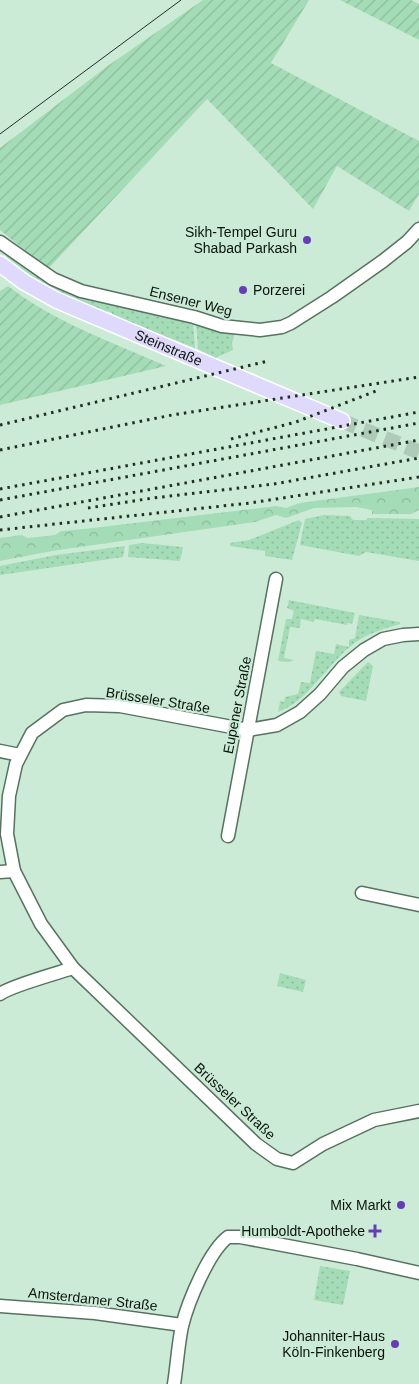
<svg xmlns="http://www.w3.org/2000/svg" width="419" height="1384" viewBox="0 0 419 1384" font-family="Helvetica,sans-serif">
<defs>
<pattern id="grass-dots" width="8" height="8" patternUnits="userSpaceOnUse" patternTransform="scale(1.25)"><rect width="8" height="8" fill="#a4dcb7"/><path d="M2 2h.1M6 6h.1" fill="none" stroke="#8cbc9c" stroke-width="1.8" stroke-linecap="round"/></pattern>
<pattern id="forest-crowns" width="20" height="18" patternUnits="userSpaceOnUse" patternTransform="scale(1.25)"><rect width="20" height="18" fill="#a4dcb7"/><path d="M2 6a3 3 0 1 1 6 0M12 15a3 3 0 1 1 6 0" fill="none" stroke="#8cbc9c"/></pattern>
<pattern id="garden-furrows" width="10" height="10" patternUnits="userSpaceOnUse" patternTransform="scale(1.25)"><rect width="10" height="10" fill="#a4dcb7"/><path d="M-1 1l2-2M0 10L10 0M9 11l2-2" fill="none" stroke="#8cbc9c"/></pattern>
</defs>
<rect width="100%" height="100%" fill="#ccebd6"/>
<!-- grass -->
<g fill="url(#grass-dots)">
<path d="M7 251 29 268 193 321 195 348 112 315V313L108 311 106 312C65 295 39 285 5 255Z"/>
<polygon points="196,322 235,333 232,343 233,350 215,358 198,349"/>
<polygon points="324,515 350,516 353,520 366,520 368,518 419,519 419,561 366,552 359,556 300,545 305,519"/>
<polygon points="299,520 302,523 292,560 265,556 265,551 230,546 230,543 249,540"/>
<polygon points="142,543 183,547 180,561 128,557 129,545"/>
<polygon points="125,546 123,557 0,575 0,566 56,555"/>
<polygon points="289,600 355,613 352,624 347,623 347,625 315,619 314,622 301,619 300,628 290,627 284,658 294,660 289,662 278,661 286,619 292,619 294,611 287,608"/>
<path d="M359 615 400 622V624C383 629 365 634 351 646 328 664 307 702 278 712L280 701 284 702 285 697 298 694 301 682 310 683 316 651 334 654 336 644 349 647V640L355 638Z"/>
<polygon points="368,662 373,666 366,701 341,696 339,692"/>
<polygon points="280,973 306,980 303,992 277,986"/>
<polygon points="320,1266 350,1271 343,1305 314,1300"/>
</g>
<!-- forest -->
<polygon fill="url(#forest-crowns)" points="419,487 419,510 411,514 372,514 372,510 356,507 314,508 286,518 276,515 255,522 52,551 0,561 0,538 21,535 28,538 55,535 61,531 84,529 276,506 286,508 300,503"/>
<!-- garden -->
<g fill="url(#garden-furrows)">
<polygon points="203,0 309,0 271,63 419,141 419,194 409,211 337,166 313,209 207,99 48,269 0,230 0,148 109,65"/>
<polygon points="340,0 411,0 419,4 419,40"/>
<path d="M8 286C54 322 112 342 166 366L0 405V291Z"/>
</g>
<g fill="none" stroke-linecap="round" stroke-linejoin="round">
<!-- major-tunnel -->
<polyline stroke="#afcbb8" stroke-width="15" stroke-dasharray="15 8" stroke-linecap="butt" points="342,421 419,452"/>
<defs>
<g id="minor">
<polyline points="0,242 53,279 81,291 194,317 222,326 260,330 282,327 291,323 332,297 383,261 407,242 419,229"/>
<polyline points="419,634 403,635 383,639 364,650 343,667 320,694 300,712 277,725 248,730 120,706 86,705 63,710 32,733 16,764 9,796 7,834 14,871 41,924 73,968 256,1144 277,1159 293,1163 323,1144 374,1120 419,1111"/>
<polyline points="0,751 20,755"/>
<polyline points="228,836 276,579"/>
<polyline points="0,872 14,871"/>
<polyline points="362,893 419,905"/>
<path d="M0 994C10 986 58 973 73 968"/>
<polyline points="0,1306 95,1313 182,1325"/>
<path d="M174 1384C177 1365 178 1345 182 1326 188 1302 209 1251 228 1237H240L357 1259 419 1273"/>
</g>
<g id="major">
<path id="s1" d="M0 264 24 282 56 300 342 421"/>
</g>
</defs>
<!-- minor casing -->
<use href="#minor" stroke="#577260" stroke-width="15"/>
<!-- major casing -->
<use href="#major" stroke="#fff" stroke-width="18"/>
<!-- minor -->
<use href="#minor" stroke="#fff" stroke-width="12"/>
<!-- major -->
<use href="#major" stroke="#dfd9fc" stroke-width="15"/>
<!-- tram -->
<polyline stroke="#212e25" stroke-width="1" points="0,134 181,0"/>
<!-- rail -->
<g stroke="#212e25" stroke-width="3" stroke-dasharray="2.5 5" stroke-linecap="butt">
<polyline points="0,425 268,361"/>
<polyline points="231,439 296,422 376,391"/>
<polyline points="0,450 172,415 419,377"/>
<polyline points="0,489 419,412"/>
<polyline points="0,500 419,423"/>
<polyline points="88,508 153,498 274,484 419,458"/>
<polyline points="0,517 419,440"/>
<polyline points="0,530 250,503 419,477"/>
</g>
</g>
<!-- markers -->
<g fill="#653eb6" stroke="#ccebd6" stroke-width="2">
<circle cx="307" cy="240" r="5"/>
<circle cx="243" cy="290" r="5"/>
<circle cx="401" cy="1205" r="5"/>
<path d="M372.5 1223.5h5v5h5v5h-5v5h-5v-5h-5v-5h5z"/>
<circle cx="395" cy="1344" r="5"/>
</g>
<g text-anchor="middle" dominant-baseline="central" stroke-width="4.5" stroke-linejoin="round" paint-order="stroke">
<!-- poi labels -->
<g font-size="14" fill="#09130c" stroke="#ccebd6" text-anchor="end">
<text x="297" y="232">Sikh-Tempel Guru<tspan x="297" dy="16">Shabad Parkash</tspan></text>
<text x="253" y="290" text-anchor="start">Porzerei</text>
<text x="391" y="1205">Mix Markt</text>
<text x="365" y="1231">Humboldt-Apotheke</text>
<text x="385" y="1336">Johanniter-Haus<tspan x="385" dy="16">Köln-Finkenberg</tspan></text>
</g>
<!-- street labels -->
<g font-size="14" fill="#09130c" stroke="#ccebd6">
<text transform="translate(191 301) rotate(14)">Ensener Weg</text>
<text stroke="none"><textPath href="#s1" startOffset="189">Steinstraße</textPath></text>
<text transform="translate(158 700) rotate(9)">Brüsseler Straße</text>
<text transform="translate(237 705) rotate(-79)">Eupener Straße</text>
<text transform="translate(235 1101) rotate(43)">Brüsseler Straße</text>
<text transform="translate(93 1299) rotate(6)">Amsterdamer Straße</text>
</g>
</g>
</svg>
